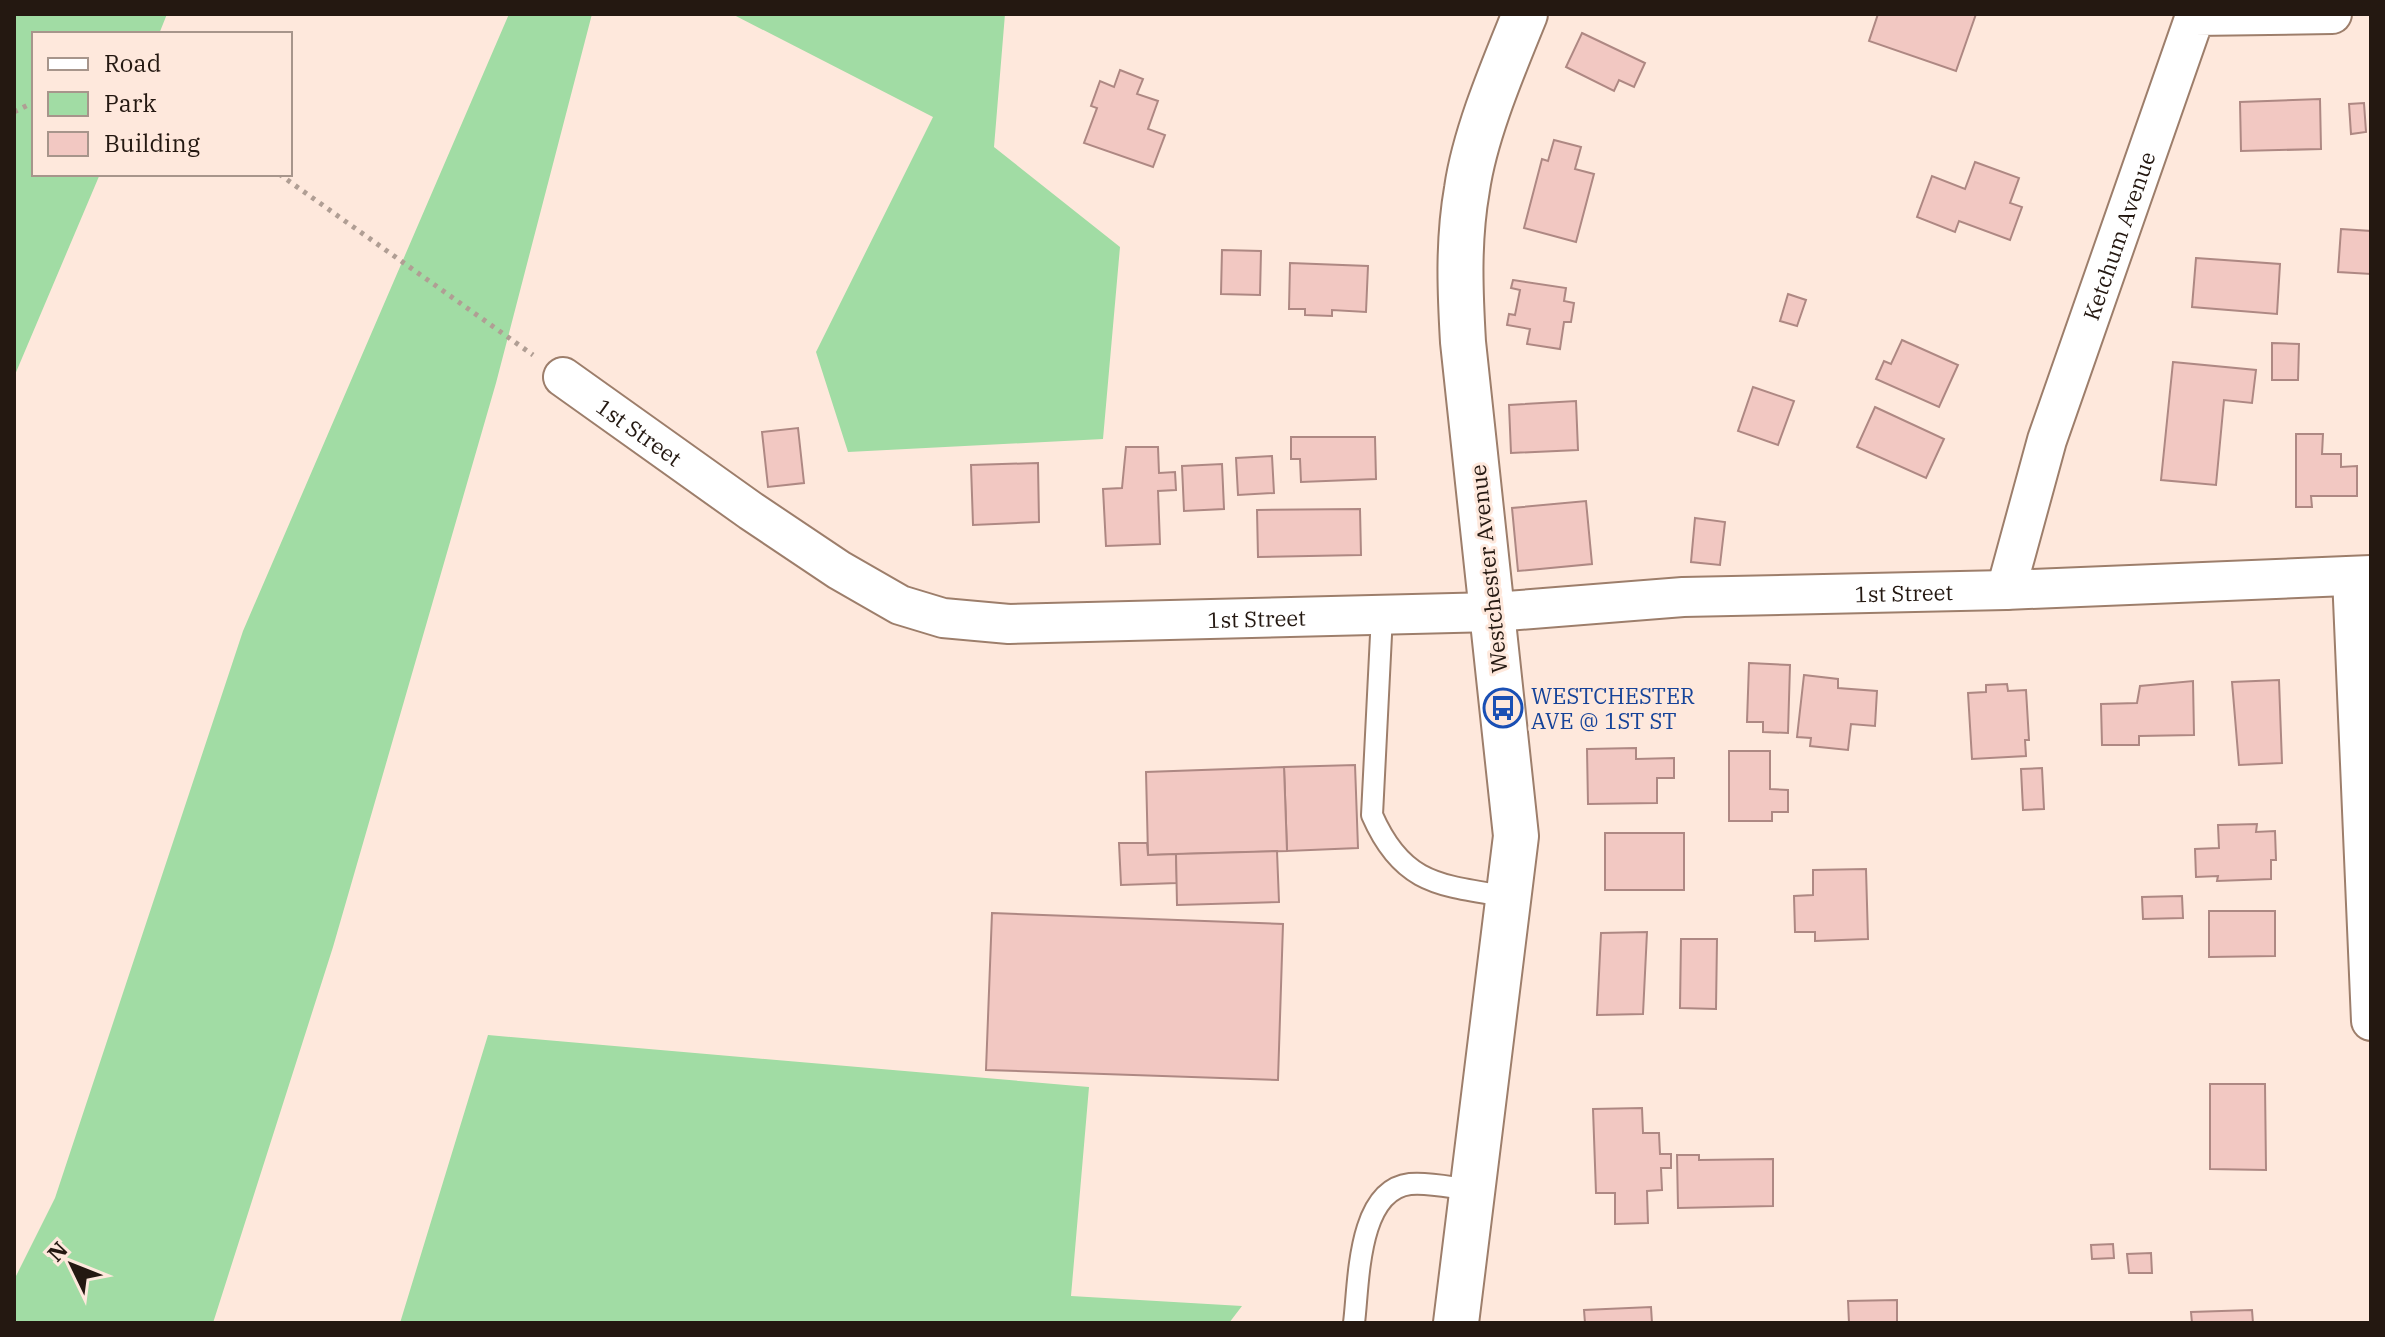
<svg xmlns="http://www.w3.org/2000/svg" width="2385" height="1337" viewBox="0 0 2385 1337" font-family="'IBM Plex Serif',serif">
<rect width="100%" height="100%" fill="#fee8dc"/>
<!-- green -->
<g fill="#a1dca4">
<polygon points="14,14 167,14 159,34 34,34 34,174 100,174 14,377"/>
<polygon points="509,14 592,14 496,383 333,947 213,1323 14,1323 14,1280 55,1198 243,631"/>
<polygon points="732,14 1005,14 994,147 1120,247 1103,439 848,452 816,352 933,117"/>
<polygon points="488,1035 1089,1087 1071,1296 1242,1306 1229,1323 400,1323"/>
</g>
<!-- building -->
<g fill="#f2c8c2" stroke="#ae8883" stroke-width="2">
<polygon points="1878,14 1976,14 1956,71 1869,41"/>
<polygon points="1582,33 1645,63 1634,87 1619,80 1614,91 1566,67"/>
<polygon points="1120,70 1143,79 1137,94 1158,101 1148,129 1165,135 1153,167 1084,143 1097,108 1091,106 1100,81 1114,87"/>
<polygon points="2320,99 2321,149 2241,151 2240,102"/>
<polygon points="2364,103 2366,132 2351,134 2349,104"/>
<polygon points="1554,140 1581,147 1575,169 1594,174 1576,242 1524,228 1542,159 1548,161"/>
<polygon points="1975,162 2019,178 2010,203 2022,207 2010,240 1959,221 1955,232 1917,217 1932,176 1965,189"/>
<polygon points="2341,229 2371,231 2371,274 2338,272"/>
<polygon points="1222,250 1261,251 1260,295 1221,294"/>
<polygon points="2196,258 2280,264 2277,314 2192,307"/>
<polygon points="1290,263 1368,266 1366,312 1332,310 1332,316 1305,315 1305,309 1289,309"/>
<polygon points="1513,280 1566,288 1564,301 1574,303 1571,322 1564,322 1560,349 1527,344 1530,329 1507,325 1509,314 1515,315 1520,290 1511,288"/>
<polygon points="1788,294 1806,300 1797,326 1780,321"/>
<polygon points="1902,340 1958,365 1939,407 1876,379 1884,361 1891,364"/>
<polygon points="2272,343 2299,344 2298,380 2272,380"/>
<polygon points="2173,362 2256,370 2252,403 2224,400 2216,485 2161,480"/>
<polygon points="1753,387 1794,401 1778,445 1738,431"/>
<polygon points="1576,401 1578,450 1511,453 1509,405"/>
<polygon points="1875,407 1944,439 1926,478 1857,447"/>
<polygon points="798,428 804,483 768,487 762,432"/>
<polygon points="2296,434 2323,434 2322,454 2341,454 2341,467 2357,466 2357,496 2311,496 2312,507 2296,507"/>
<polygon points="1291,437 1375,437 1376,479 1301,482 1300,459 1291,459"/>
<polygon points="1126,447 1158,447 1159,473 1175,472 1176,490 1158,491 1160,544 1106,546 1103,489 1122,488"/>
<polygon points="1272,456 1274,493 1238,495 1236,458"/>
<polygon points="1038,463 1039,522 973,525 971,465"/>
<polygon points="1222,464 1224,509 1184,511 1182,466"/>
<polygon points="1586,501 1592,564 1518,571 1512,508"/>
<polygon points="1360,509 1361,555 1258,557 1257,510"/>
<polygon points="1695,518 1725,522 1720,565 1691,562"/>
<polygon points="1749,663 1790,665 1788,733 1763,732 1763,722 1747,722"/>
<polygon points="1804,675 1838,679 1838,688 1877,691 1875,726 1851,724 1848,750 1810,746 1811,738 1797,737"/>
<polygon points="2279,680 2282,763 2239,765 2232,682"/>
<polygon points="2193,681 2194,735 2139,736 2139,745 2102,745 2101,704 2137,703 2140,686"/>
<polygon points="2007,684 2008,691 2026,690 2029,740 2025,740 2026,756 1972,759 1968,693 1986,692 1986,685"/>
<polygon points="1636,748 1636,759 1674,758 1674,778 1657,778 1657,803 1588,804 1587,749"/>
<polygon points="1729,751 1770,751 1770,789 1788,790 1788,812 1772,812 1772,821 1729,821"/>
<polygon points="1355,765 1358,848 1287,851 1284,767"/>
<polygon points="1284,767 1287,851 1148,855 1146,772"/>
<polygon points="2042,768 2044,809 2023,810 2021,769"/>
<polygon points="2257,824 2256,832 2275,831 2276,860 2271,860 2271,879 2217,881 2218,876 2196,877 2195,849 2219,848 2218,825"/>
<rect x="1605" y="833" width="79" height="57"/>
<polygon points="1119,843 1147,843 1148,855 1176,854 1177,883 1121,885"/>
<polygon points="1277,851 1279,902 1177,905 1176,854"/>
<polygon points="1866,869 1868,939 1815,941 1815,932 1795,932 1794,896 1813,895 1813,870"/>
<polygon points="2182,896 2183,918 2143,919 2142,897"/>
<polygon points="2209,911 2275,911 2275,956 2209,957"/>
<polygon points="992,913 1283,924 1278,1080 986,1070"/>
<polygon points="1647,932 1643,1014 1597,1015 1601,933"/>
<polygon points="1681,939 1717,939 1716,1009 1680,1008"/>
<polygon points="2210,1084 2265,1084 2266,1170 2210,1169"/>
<polygon points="1642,1108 1643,1133 1659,1133 1660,1154 1671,1154 1671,1168 1661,1168 1662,1190 1647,1191 1648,1223 1615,1224 1615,1193 1596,1193 1593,1109"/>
<polygon points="1677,1155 1699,1155 1699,1160 1773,1159 1773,1206 1678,1208"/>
<polygon points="2113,1244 2114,1258 2092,1259 2091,1245"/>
<polygon points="2151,1253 2152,1273 2129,1273 2127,1254"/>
<polygon points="1897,1300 1897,1323 1849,1323 1848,1301"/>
<polygon points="1651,1307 1652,1323 1585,1323 1584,1310"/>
<polygon points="2252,1310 2253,1323 2192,1323 2191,1312"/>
</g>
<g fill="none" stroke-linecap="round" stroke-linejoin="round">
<defs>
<g id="service">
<path d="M1382 615 1372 815C1403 886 1441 885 1510 897"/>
<path d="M1354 1323C1359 1284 1357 1190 1410 1184 1430 1182 1453 1188 1472 1190"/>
</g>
<g id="minor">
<path id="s1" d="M563 377 751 511 839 570 900 605 943 618 1009 624 1494 612 1683 597 2006 590 2371 575"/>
<polyline points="2352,576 2371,1021"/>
<path id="s2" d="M2006 590 2047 440 2195 16 2332 14"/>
</g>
<path id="tertiary" d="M1456 1323 1516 836 1463 342C1460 290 1458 240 1467 189 1475 133 1504 66 1525 14"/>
</defs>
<!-- service casing -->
<use href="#service" stroke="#9d7e6b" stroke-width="24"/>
<!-- minor casing -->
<use href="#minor" stroke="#9d7e6b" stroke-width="42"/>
<!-- tertiary casing -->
<use href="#tertiary" stroke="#9d7e6b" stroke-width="48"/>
<!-- path -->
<g stroke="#b09e94" stroke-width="5" stroke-dasharray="4 6" stroke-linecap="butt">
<polyline points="14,112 34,102"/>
<polyline points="279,174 533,355"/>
</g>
<!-- service -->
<use href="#service" stroke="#fff" stroke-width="20"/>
<!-- minor -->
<use href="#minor" stroke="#fff" stroke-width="38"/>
<!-- tertiary -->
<use href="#tertiary" stroke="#fff" stroke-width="44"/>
</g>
<!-- icons -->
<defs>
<symbol id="bus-ring" viewBox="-11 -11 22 22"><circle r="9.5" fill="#fee8dc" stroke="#1a4fb4" stroke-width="1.5"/><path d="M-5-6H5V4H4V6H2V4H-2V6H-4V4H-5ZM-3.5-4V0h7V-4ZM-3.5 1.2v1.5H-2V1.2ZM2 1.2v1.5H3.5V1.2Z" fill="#1a4fb4"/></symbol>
</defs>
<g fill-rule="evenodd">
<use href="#bus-ring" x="1481" y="686" width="44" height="44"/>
</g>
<g text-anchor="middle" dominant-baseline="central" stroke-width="6" stroke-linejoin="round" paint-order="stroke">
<!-- street labels -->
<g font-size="22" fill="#241811" stroke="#fee8dc">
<text stroke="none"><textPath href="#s2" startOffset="372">Ketchum Avenue</textPath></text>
<text stroke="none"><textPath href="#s1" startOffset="94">1st Street</textPath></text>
<text transform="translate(1488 569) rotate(-96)">Westchester Avenue</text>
<text stroke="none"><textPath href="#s1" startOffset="1414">1st Street</textPath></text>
<text stroke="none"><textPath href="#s1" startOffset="766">1st Street</textPath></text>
</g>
<!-- transit labels -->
<g font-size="22" fill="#164399" stroke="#fee8dc" text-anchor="start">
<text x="1531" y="695">WESTCHESTER<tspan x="1531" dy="25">AVE @ 1ST ST</tspan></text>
</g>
</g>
<!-- border -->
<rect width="2385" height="1337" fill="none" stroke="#241811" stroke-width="32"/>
<!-- legend -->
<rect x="32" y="32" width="260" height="144" fill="#fee8dc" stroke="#a7958b" stroke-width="2"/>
<rect x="48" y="58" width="40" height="12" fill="#ffffff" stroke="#a7958b" stroke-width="2"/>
<text x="104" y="72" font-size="24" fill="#241811">Road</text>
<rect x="48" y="92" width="40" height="24" fill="#a1dca4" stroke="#a7958b" stroke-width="2"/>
<text x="104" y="112" font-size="24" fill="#241811">Park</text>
<rect x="48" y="132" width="40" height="24" fill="#f2c8c2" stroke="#a7958b" stroke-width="2"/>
<text x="104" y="152" font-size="24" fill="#241811">Building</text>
<!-- north arrow -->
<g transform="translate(72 1265) rotate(313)" stroke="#fee8dc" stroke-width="6" paint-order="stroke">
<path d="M0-6L14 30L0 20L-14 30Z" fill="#241811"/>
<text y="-12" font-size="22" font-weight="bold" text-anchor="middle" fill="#241811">N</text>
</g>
</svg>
